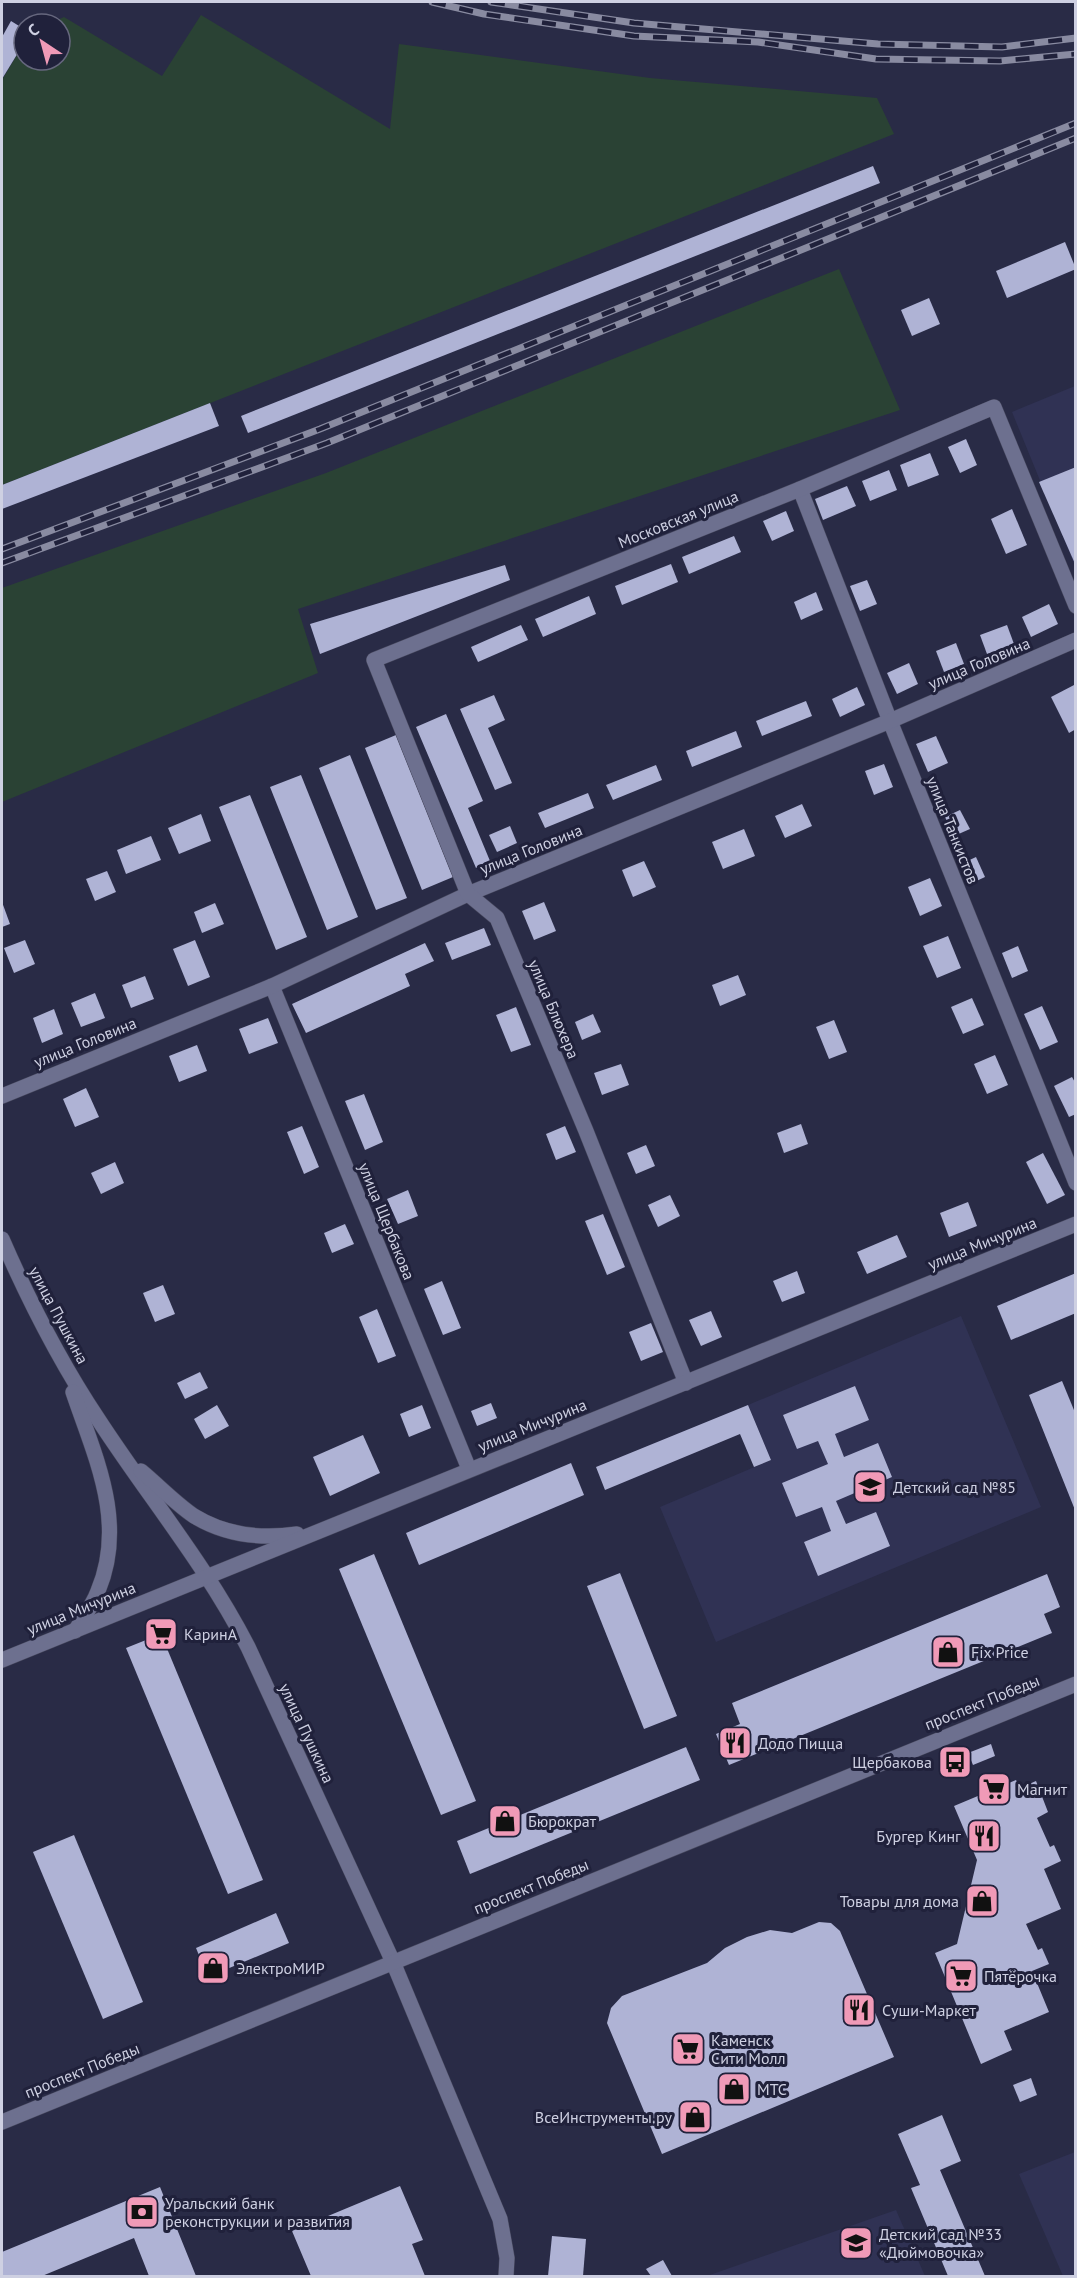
<svg xmlns="http://www.w3.org/2000/svg" width="1077" height="2278" viewBox="0 0 1077 2278" font-family="'PT Sans',sans-serif">
<rect width="100%" height="100%" fill="#292b46"/>
<!-- built -->
<g fill="#303254">
<polygon points="1075,386 1075,566 1012,412"/>
<polygon points="961,1316 1041,1507 716,1642 660,1507 771,1460 748,1405"/>
<polygon points="1075,2152 1075,2276 1063,2276 1019,2174"/>
<polygon points="896,2210 925,2276 707,2276"/>
</g>
<!-- green -->
<g fill="#2a4234">
<polygon points="201,15 390,129 399,44 650,78 877,98 894,134 2,485 2,80 24,43 24,60 60,60 60,24 49,24 64,17 162,76"/>
<polygon points="839,269 900,410 298,609 318,673 2,802 2,588 326,473"/>
</g>
<!-- building -->
<g fill="#afb3d5">
<polygon points="11,21 24,29 24,43 2,79 2,37"/>
<polygon points="873,166 880,183 248,433 241,416"/>
<polygon points="1065,242 1076,269 1007,298 996,271"/>
<polygon points="929,298 940,324 912,336 901,310"/>
<polygon points="210,403 219,426 2,509 2,485"/>
<polygon points="966,439 977,465 960,473 948,447"/>
<polygon points="930,453 939,475 908,487 900,465"/>
<polygon points="1076,467 1076,566 1039,482"/>
<polygon points="889,470 897,490 870,501 862,481"/>
<polygon points="847,486 856,506 823,520 815,499"/>
<polygon points="1012,509 1027,545 1006,554 991,519"/>
<polygon points="786,511 794,531 772,541 763,521"/>
<polygon points="734,536 741,552 689,574 682,557"/>
<polygon points="671,564 678,582 622,605 615,586"/>
<polygon points="505,565 510,580 320,654 310,624"/>
<polygon points="867,580 877,604 860,611 850,586"/>
<polygon points="816,592 823,610 801,620 794,602"/>
<polygon points="589,596 596,614 543,637 535,619"/>
<polygon points="1049,604 1058,624 1031,637 1022,617"/>
<polygon points="521,625 528,640 478,662 471,647"/>
<polygon points="1007,625 1014,644 987,654 980,635"/>
<polygon points="956,643 964,664 944,672 936,651"/>
<polygon points="909,663 918,684 897,694 887,673"/>
<polygon points="1076,684 1076,729 1069,733 1051,697"/>
<polygon points="857,687 865,705 840,717 832,699"/>
<polygon points="494,695 505,720 488,728 512,783 495,790 460,709"/>
<polygon points="806,701 812,716 762,736 756,721"/>
<polygon points="446,714 483,801 468,808 490,861 476,868 416,727"/>
<polygon points="736,731 742,747 692,767 686,751"/>
<polygon points="396,735 453,877 422,890 365,748"/>
<polygon points="936,736 948,763 928,772 916,744"/>
<polygon points="350,755 407,898 376,910 319,768"/>
<polygon points="884,764 893,787 874,795 865,771"/>
<polygon points="656,765 662,780 613,800 606,785"/>
<polygon points="301,775 358,917 327,930 270,787"/>
<polygon points="588,793 594,808 545,828 538,813"/>
<polygon points="250,795 307,937 276,950 219,807"/>
<polygon points="802,804 812,826 785,838 775,816"/>
<polygon points="960,810 970,829 954,836 945,817"/>
<polygon points="201,814 211,841 179,854 168,828"/>
<polygon points="510,826 517,843 497,852 489,835"/>
<polygon points="744,829 755,856 723,869 712,842"/>
<polygon points="151,836 161,860 126,874 117,850"/>
<polygon points="976,857 985,877 970,884 961,864"/>
<polygon points="644,861 656,887 633,897 622,870"/>
<polygon points="107,871 116,892 95,901 86,879"/>
<polygon points="930,878 942,906 920,916 908,887"/>
<polygon points="2,902 10,924 2,927"/>
<polygon points="544,902 556,931 534,940 522,911"/>
<polygon points="215,903 224,924 202,933 194,912"/>
<polygon points="484,928 491,945 452,960 445,943"/>
<polygon points="948,936 961,968 937,978 923,946"/>
<polygon points="25,940 35,964 14,973 4,948"/>
<polygon points="195,940 210,977 188,986 173,949"/>
<polygon points="425,943 434,961 405,974 410,986 306,1033 292,1004"/>
<polygon points="1018,946 1028,971 1012,978 1002,953"/>
<polygon points="738,975 746,995 720,1006 712,985"/>
<polygon points="145,976 154,999 131,1008 122,985"/>
<polygon points="95,993 105,1018 81,1027 71,1003"/>
<polygon points="972,998 984,1025 963,1034 951,1007"/>
<polygon points="1042,1006 1058,1042 1040,1050 1024,1014"/>
<polygon points="516,1007 531,1045 511,1052 496,1015"/>
<polygon points="54,1009 63,1034 42,1043 33,1018"/>
<polygon points="593,1014 601,1032 582,1040 575,1022"/>
<polygon points="268,1018 278,1043 249,1054 239,1029"/>
<polygon points="834,1020 847,1052 829,1059 816,1027"/>
<polygon points="197,1045 207,1071 179,1082 169,1056"/>
<polygon points="995,1055 1008,1085 987,1094 974,1064"/>
<polygon points="621,1064 629,1085 602,1095 594,1073"/>
<polygon points="1072,1077 1076,1084 1076,1114 1069,1117 1054,1086"/>
<polygon points="86,1088 99,1117 75,1127 63,1099"/>
<polygon points="364,1094 383,1142 365,1150 345,1101"/>
<polygon points="801,1124 808,1144 784,1153 777,1133"/>
<polygon points="302,1126 319,1167 304,1174 287,1132"/>
<polygon points="565,1126 576,1152 556,1160 546,1134"/>
<polygon points="646,1145 655,1166 636,1174 627,1153"/>
<polygon points="1043,1153 1065,1195 1047,1204 1026,1162"/>
<polygon points="115,1162 124,1183 101,1194 91,1173"/>
<polygon points="408,1190 418,1216 398,1224 387,1199"/>
<polygon points="670,1195 680,1216 658,1227 648,1205"/>
<polygon points="968,1202 977,1226 949,1237 940,1213"/>
<polygon points="603,1214 625,1267 607,1275 585,1221"/>
<polygon points="345,1224 354,1244 332,1253 324,1233"/>
<polygon points="897,1235 907,1257 867,1274 857,1252"/>
<polygon points="797,1271 805,1293 782,1302 773,1281"/>
<polygon points="1076,1273 1076,1313 1011,1340 997,1306"/>
<polygon points="442,1281 461,1328 443,1335 424,1289"/>
<polygon points="163,1285 175,1314 155,1322 143,1293"/>
<polygon points="377,1309 396,1356 378,1363 359,1317"/>
<polygon points="711,1311 722,1337 701,1346 689,1320"/>
<polygon points="651,1323 663,1352 641,1361 629,1332"/>
<polygon points="200,1372 208,1388 185,1399 177,1383"/>
<polygon points="1062,1381 1076,1415 1075,1510 1029,1395"/>
<polygon points="855,1386 869,1420 835,1434 844,1457 878,1443 892,1477 836,1501 846,1524 876,1512 890,1546 818,1576 804,1542 831,1531 822,1507 796,1517 782,1483 828,1464 818,1441 797,1449 783,1415"/>
<polygon points="491,1403 497,1418 477,1426 471,1411"/>
<polygon points="217,1405 229,1426 205,1439 194,1419"/>
<polygon points="422,1405 431,1428 409,1437 400,1414"/>
<polygon points="748,1405 771,1460 754,1467 740,1434 605,1490 596,1467"/>
<polygon points="363,1435 380,1473 330,1496 313,1457"/>
<polygon points="571,1463 584,1495 419,1565 406,1533"/>
<polygon points="374,1554 476,1801 441,1815 339,1569"/>
<polygon points="620,1573 677,1716 644,1729 587,1586"/>
<polygon points="1047,1574 1060,1607 1044,1614 1052,1633 729,1765 716,1734 740,1724 732,1703"/>
<polygon points="161,1634 263,1880 228,1894 126,1648"/>
<polygon points="991,1744 995,1756 973,1765 968,1753"/>
<polygon points="686,1747 700,1780 470,1874 457,1841"/>
<polygon points="1016,1780 1020,1788 1036,1781 1048,1812 1037,1818 1050,1847 1054,1845 1061,1861 1044,1869 1061,1909 1026,1924 1038,1950 1042,1948 1049,1964 1032,1971 1049,2012 1004,2031 1012,2050 981,2064 935,1953 957,1944 977,1860 954,1806"/>
<polygon points="74,1835 143,2002 103,2019 33,1852"/>
<polygon points="276,1913 289,1943 208,1977 196,1948"/>
<polygon points="819,1922 831,1923 840,1931 894,2057 662,2154 607,2023 611,2008 622,1996 707,1963 725,1948 747,1937 770,1930 792,1933"/>
<polygon points="1031,2078 1037,2095 1020,2102 1013,2085"/>
<polygon points="942,2115 961,2161 940,2170 985,2276 948,2276 911,2188 920,2185 898,2134"/>
<polygon points="400,2186 423,2240 412,2244 425,2276 311,2276 292,2231"/>
<polygon points="160,2187 196,2276 149,2276 134,2238 42,2276 2,2276 2,2252"/>
<polygon points="552,2236 586,2239 583,2276 548,2276"/>
<polygon points="663,2260 672,2276 651,2276 646,2269"/>
</g>
<g fill="none" stroke-linecap="round" stroke-linejoin="round">
<defs>
<g id="street">
<polyline points="800,489 890,721 1076,1183"/>
<polyline points="272,986 469,1469"/>
<polyline points="2,1096 272,986 468,894 890,721 1076,640"/>
<polyline points="686,1383 586,1131 497,918 468,894 374,660 800,489 994,407 1076,606"/>
</g>
<g id="secondary">
<path d="M2 1239C29 1301 60 1362 98 1419 148 1496 206 1565 248 1647L393 1962 500 2219 507 2258 506 2276"/>
<path d="M73 1392C95 1457 127 1522 98 1591 93 1605 83 1618 75 1631"/>
<path d="M141 1471C158 1485 175 1503 194 1516 225 1535 262 1539 297 1534"/>
<polyline points="2,1660 1076,1224"/>
<polyline points="2,2122 1076,1684"/>
</g>
</defs>
<!-- street casing -->
<use href="#street" stroke="#47485e" stroke-width="16"/>
<!-- secondary casing -->
<use href="#secondary" stroke="#47485e" stroke-width="16"/>
<!-- street -->
<use href="#street" stroke="#6d708f" stroke-width="15"/>
<!-- secondary -->
<use href="#secondary" stroke="#6d708f" stroke-width="15"/>
<defs>
<g id="rail">
<polyline points="432,2 484,14 634,36 758,42 876,59 1000,61 1076,54"/>
<polyline points="491,2 634,23 878,44 1002,47 1076,38"/>
<polyline points="2,549 320,429 1076,123"/>
<polyline points="2,563 327,443 1076,138"/>
</g>
</defs>
<!-- rail casing -->
<use href="#rail" stroke="#898ba1" stroke-width="7"/>
<!-- rail -->
<use href="#rail" stroke="#20213b" stroke-width="4.5" stroke-dasharray="14" stroke-linecap="butt"/>
</g>
<!-- icons -->
<defs>
<symbol id="school-square" viewBox="-11 -11 22 22"><rect x="-9" y="-9" width="18" height="18" rx="4" fill="#f09ab7" stroke="#20213b"/><path d="M0-5L7-2L0 1L-7-2ZM-4 1L0 2.5L4 1V4Q0 6-4 4Z" fill="#111"/></symbol>
<symbol id="supermarket-square" viewBox="-11 -11 22 22"><rect x="-9" y="-9" width="18" height="18" rx="4" fill="#f09ab7" stroke="#20213b"/><path d="M-6-5.5h2.5l.6 2H6L4.5 2H-2.5L-4.4-4H-6ZM-1.5 3.2a1.3 1.3 0 1 0 .1 0ZM3 3.2a1.3 1.3 0 1 0 .1 0Z" fill="#111"/></symbol>
<symbol id="shop-square" viewBox="-11 -11 22 22"><rect x="-9" y="-9" width="18" height="18" rx="4" fill="#f09ab7" stroke="#20213b"/><path d="M-5-2.5h2.3a2.7 3.5 0 0 1 5.4 0H5L5.5 6h-11ZM-1.5-2.5h3a1.5 2.3 0 0 0-3 0Z" fill="#111"/></symbol>
<symbol id="restaurant-square" viewBox="-11 -11 22 22"><rect x="-9" y="-9" width="18" height="18" rx="4" fill="#f09ab7" stroke="#20213b"/><path d="M-5-6h1v4h1v-4h1v4h1v-4h1v5L-1.5 .5V6h-2V.5L-5-1ZM5-6V6H3V1.5H1.5Q1.5-4 5-6Z" fill="#111"/></symbol>
<symbol id="bus-square" viewBox="-11 -11 22 22"><rect x="-9" y="-9" width="18" height="18" rx="4" fill="#f09ab7" stroke="#20213b"/><path d="M-5-6H5V4H4V6H2V4H-2V6H-4V4H-5ZM-3.5-4V0h7V-4ZM-3.5 1.2v1.5H-2V1.2ZM2 1.2v1.5H3.5V1.2Z" fill="#111"/></symbol>
<symbol id="bank-square" viewBox="-11 -11 22 22"><rect x="-9" y="-9" width="18" height="18" rx="4" fill="#f09ab7" stroke="#20213b"/><path d="M-6-4H6V4H-6ZM0-2.3a2.3 2.3 0 1 0 0 4.6a2.3 2.3 0 1 0 0-4.6Z" fill="#111"/></symbol>
</defs>
<g fill-rule="evenodd">
<use href="#school-square" x="851" y="1468" width="38" height="38"/>
<use href="#supermarket-square" x="142" y="1615" width="38" height="38"/>
<use href="#shop-square" x="929" y="1633" width="38" height="38"/>
<use href="#restaurant-square" x="716" y="1724" width="38" height="38"/>
<use href="#bus-square" x="936" y="1743" width="38" height="38"/>
<use href="#supermarket-square" x="975" y="1770" width="38" height="38"/>
<use href="#shop-square" x="486" y="1802" width="38" height="38"/>
<use href="#restaurant-square" x="965" y="1817" width="38" height="38"/>
<use href="#shop-square" x="963" y="1882" width="38" height="38"/>
<use href="#shop-square" x="194" y="1949" width="38" height="38"/>
<use href="#supermarket-square" x="942" y="1957" width="38" height="38"/>
<use href="#restaurant-square" x="840" y="1991" width="38" height="38"/>
<use href="#supermarket-square" x="669" y="2030" width="38" height="38"/>
<use href="#shop-square" x="715" y="2070" width="38" height="38"/>
<use href="#shop-square" x="676" y="2098" width="38" height="38"/>
<use href="#bank-square" x="123" y="2193" width="38" height="38"/>
<use href="#school-square" x="837" y="2224" width="38" height="38"/>
</g>
<g text-anchor="middle" dominant-baseline="central" stroke-width="6" stroke-linejoin="round" paint-order="stroke">
<!-- street labels -->
<g font-size="16" fill="#ced0e2" stroke="#20213b">
<text transform="translate(678 519) rotate(-22)">Московская улица</text>
<text transform="translate(979 663) rotate(-23)">улица Головина</text>
<text transform="translate(953 830) rotate(68)">улица Танкистов</text>
<text transform="translate(531 849) rotate(-22)">улица Головина</text>
<text transform="translate(554 1009) rotate(67)">улица Блюхера</text>
<text transform="translate(85 1042) rotate(-22)">улица Головина</text>
<text transform="translate(387 1221) rotate(68)">улица Щербакова</text>
<text transform="translate(982 1243) rotate(-22)">улица Мичурина</text>
<text transform="translate(59 1315) rotate(62)">улица Пушкина</text>
<text transform="translate(532 1425) rotate(-22)">улица Мичурина</text>
<text transform="translate(81 1608) rotate(-22)">улица Мичурина</text>
<text transform="translate(982 1702) rotate(-22)">проспект Победы</text>
<text transform="translate(307 1733) rotate(65)">улица Пушкина</text>
<text transform="translate(531 1886) rotate(-22)">проспект Победы</text>
<text transform="translate(82 2070) rotate(-22)">проспект Победы</text>
</g>
<!-- poi labels -->
<g font-size="16" fill="#ced0e2" stroke="#20213b" text-anchor="start">
<text x="893" y="1487">Детский сад №85</text>
<text x="184" y="1634">КаринА</text>
<text x="971" y="1652">Fix Price</text>
<text x="758" y="1743">Додо Пицца</text>
<text x="932" y="1762" text-anchor="end">Щербакова</text>
<text x="1017" y="1789">Магнит</text>
<text x="528" y="1821">Бюрократ</text>
<text x="961" y="1836" text-anchor="end">Бургер Кинг</text>
<text x="959" y="1901" text-anchor="end">Товары для дома</text>
<text x="236" y="1968">ЭлектроМИР</text>
<text x="984" y="1976">Пятёрочка</text>
<text x="882" y="2010">Суши-Маркет</text>
<text x="711" y="2040">Каменск<tspan x="711" dy="18">Сити Молл</tspan></text>
<text x="757" y="2089">МТС</text>
<text x="672" y="2117" text-anchor="end">ВсеИнструменты.ру</text>
<text x="165" y="2203">Уральский банк<tspan x="165" dy="18">реконструкции и развития</tspan></text>
<text x="879" y="2234">Детский сад №33<tspan x="879" dy="18">«Дюймовочка»</tspan></text>
</g>
</g>
<!-- border -->
<rect width="1077" height="2278" fill="none" stroke="#ced0e2" stroke-width="6"/>
<!-- north arrow -->
<g transform="translate(42 42) rotate(324)"><circle r="28" fill="#20213b" stroke="#66677e" stroke-width="1.5"/>
<path d="M0-4.5L10 22L0 15L-10 22Z" fill="#f09ab7"/>
<text y="-9" font-size="16" font-weight="bold" text-anchor="middle" fill="#ced0e2">С</text>
</g>
</svg>
